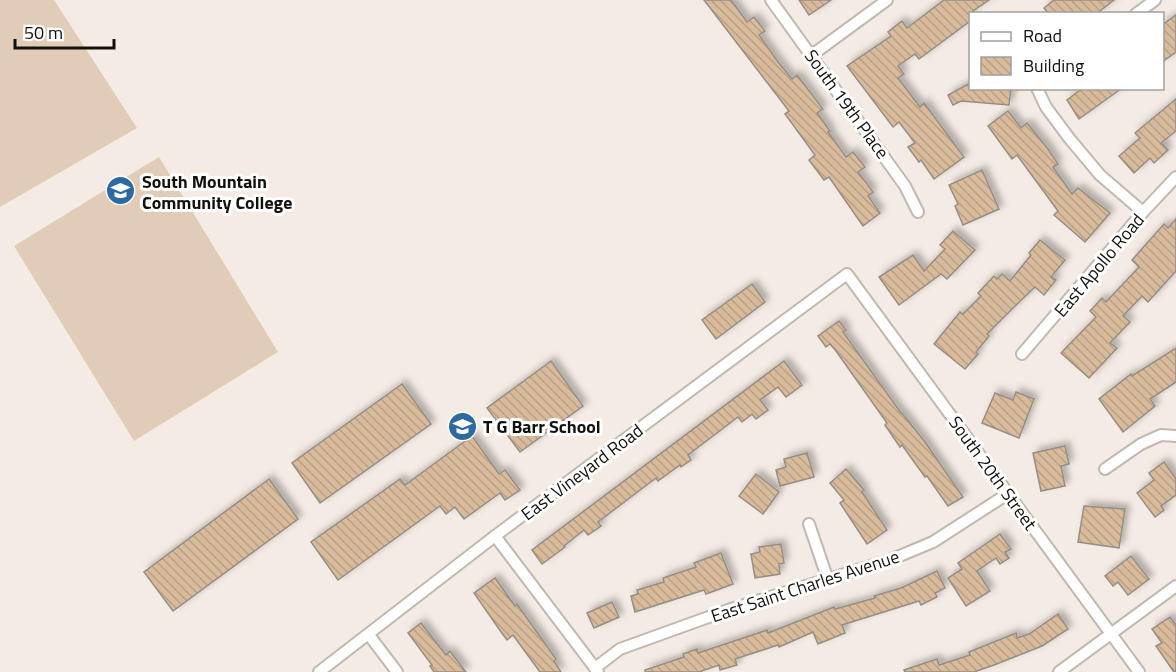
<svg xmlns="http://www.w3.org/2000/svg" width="1176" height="672" viewBox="0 0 1176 672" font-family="'Titillium Web',sans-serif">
<defs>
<pattern id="building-back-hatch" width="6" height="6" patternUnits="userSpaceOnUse" patternTransform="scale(1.5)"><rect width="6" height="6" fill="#d9bb9b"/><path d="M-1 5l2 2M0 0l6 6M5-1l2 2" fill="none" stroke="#b9a084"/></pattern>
<filter id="shadow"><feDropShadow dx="4.5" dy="-4.5" stdDeviation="3" flood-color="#0004"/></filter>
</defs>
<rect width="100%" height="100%" fill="#f4ece4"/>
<!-- pitch -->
<g fill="#e1ccb7">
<polygon points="0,0 54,0 137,128 0,207"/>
<polygon points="159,157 278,352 134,441 14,246"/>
</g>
<!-- building -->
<g fill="url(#building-back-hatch)" stroke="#958e86" stroke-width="1.5" filter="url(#shadow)">
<polygon points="704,0 731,0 747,22 754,17 765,31 759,35 778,62 792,79 797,75 823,109 817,113 830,131 828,132 846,157 853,152 865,167 858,172 873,192 868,196 880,213 863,226 829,177 824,180 809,160 815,155 785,114 789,111"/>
<polygon points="799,0 831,0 809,15"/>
<polygon points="944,0 989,0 970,13 970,21 919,59 915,54 898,66 904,74 898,78 920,107 924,103 964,157 934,179 921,160 919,162 908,147 915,143 899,122 893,127 847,66 891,36 888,32 902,21 907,28"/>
<polygon points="1054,0 1114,0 1096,14 1049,14 1044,8"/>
<polygon points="1176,15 1176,52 1162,62 1162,25"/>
<polygon points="970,83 970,88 1011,88 1009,105 961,101 953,105 948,95"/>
<polygon points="1083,88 1122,88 1079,119 1067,100"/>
<polygon points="1176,99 1176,131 1161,143 1168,150 1154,163 1150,158 1134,173 1119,156 1140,138 1135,133"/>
<polygon points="1008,111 1021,128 1027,123 1048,149 1058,164 1053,167 1072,194 1078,188 1110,213 1085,242 1054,215 1058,211 1017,155 1012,159 988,126"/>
<polygon points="982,170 999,209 963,225 955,206 958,204 949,185"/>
<polygon points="1176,219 1176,271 1148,302 1142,296 1123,316 1130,322 1110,343 1117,348 1089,378 1061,353 1096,317 1090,311 1102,298 1106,302 1139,267 1132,260 1164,224 1168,228"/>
<polygon points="953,231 975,250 947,279 941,274 899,305 879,277 913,255 924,271 945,249 940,245"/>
<polygon points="1040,240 1065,260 1051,277 1056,280 1044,295 1035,287 1013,308 987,334 989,336 976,352 978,354 965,369 934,344 960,312 963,314 981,296 978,293 994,276 997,279 1002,274 1010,281 1031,255 1029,253"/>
<polygon points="752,284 765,302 716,339 702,320"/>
<polygon points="839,321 846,330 843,332 901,413 902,413 925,442 963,497 948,506 927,476 925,477 902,445 900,447 885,425 887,423 836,351 830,344 826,347 818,336"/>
<polygon points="1176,348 1176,382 1150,399 1155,406 1123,432 1099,399 1131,374 1132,376"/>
<polygon points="551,361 583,406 520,452 487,408"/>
<polygon points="784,361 802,385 786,397 778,387 760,400 768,410 756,419 752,414 742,422 738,417 688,455 691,460 681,467 680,465 658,481 656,478 598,522 601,526 588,535 584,530 564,546 565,547 542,564 532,550"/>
<polygon points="402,384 431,424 320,503 292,463"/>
<polygon points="1016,392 1034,399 1019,438 982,423 995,393 1013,400"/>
<polygon points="472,436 499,474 505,470 520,490 505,500 500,493 464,519 455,507 446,514 440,506 338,580 311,542 400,479 405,485"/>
<polygon points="1065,446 1069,464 1061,466 1065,486 1041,491 1033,453"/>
<polygon points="807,453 814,477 780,486 776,470 786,467 784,459"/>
<polygon points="1164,462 1176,479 1176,495 1161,506 1164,510 1155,517 1137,493 1154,480 1149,473"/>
<polygon points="846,469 864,490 862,492 887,530 867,544 840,503 844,500 830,483"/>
<polygon points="756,474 779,492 763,514 739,496"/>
<polygon points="269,479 298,519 173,611 144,572"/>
<polygon points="1084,506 1125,509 1119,548 1078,542"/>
<polygon points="1000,534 1011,549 1005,552 1009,558 1000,564 996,558 977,571 990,591 966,606 948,578 962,569 958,563"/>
<polygon points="781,544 784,563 779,564 780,574 755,578 751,554 760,552 759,547"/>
<polygon points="721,553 733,584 706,594 704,590 635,612 631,596 638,594 637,590 664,582 663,578 696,567 694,563"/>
<polygon points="1131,556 1149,579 1128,595 1118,582 1113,586 1105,576"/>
<polygon points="937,571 945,588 935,593 937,597 921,605 919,601 842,625 845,633 818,644 813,632 779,647 778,645 735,659 737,665 720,670 719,665 699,672 645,672 645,670 684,657 683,654 697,649 698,653 767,630 768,633 834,607 835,609 875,598 874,596 901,588"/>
<polygon points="495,578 515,606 517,604 556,659 554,661 561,672 540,672 513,635 507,640 499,629 474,593"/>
<polygon points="612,602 619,617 594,628 587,613"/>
<polygon points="1058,614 1068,629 1042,646 994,665 974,672 905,672 904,670 937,659 939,665 970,655 969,652 1016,633 1017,638 1029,634"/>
<polygon points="1170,617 1176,625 1176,672 1174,672 1156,646 1162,643 1152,629"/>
<polygon points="421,623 446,655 450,651 466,672 434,672 430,666 432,665 408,633"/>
</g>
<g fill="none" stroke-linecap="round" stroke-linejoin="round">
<defs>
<g id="street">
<polyline points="771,0 905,186 918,212"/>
<polyline points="1136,14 1155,0"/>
<polyline points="812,55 887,0"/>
<polyline points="1037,88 1046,107 1069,138 1100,175 1143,212"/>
<polyline points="1022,354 1143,212 1176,177"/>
<polyline points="1105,469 1141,444 1161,435 1176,436"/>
<polyline points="809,524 828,580"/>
<polyline points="495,536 598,672"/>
<polyline points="369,635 397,672"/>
<polyline points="595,668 620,649 728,610 890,560 933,542 1009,493"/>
<polyline points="319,672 495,536 847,274 1139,672"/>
<polyline points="1059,672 1176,586"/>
</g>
</defs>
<!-- street casing -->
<use href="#street" stroke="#c0b9b1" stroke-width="14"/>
<!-- street -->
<use href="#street" stroke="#fff" stroke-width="10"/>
</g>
<!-- icons -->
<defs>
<symbol id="university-disc" viewBox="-11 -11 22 22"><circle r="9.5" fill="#2c6aa1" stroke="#fff"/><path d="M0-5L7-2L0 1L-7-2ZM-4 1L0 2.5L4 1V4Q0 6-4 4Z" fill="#fff"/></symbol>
<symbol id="school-disc" viewBox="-11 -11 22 22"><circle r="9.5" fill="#2c6aa1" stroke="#fff"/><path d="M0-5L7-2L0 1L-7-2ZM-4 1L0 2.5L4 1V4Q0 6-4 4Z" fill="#fff"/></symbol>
</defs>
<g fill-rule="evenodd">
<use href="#university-disc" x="104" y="174" width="33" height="33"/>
<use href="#school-disc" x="446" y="410" width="33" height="33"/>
</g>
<g text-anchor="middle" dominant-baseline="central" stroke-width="6" stroke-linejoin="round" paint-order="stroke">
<!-- street labels -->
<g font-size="18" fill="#12100d" stroke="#fff">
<text transform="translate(847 104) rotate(54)">South 19th Place</text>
<text transform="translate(1099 265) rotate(-50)">East Apollo Road</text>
<text transform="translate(582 472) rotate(-37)">East Vineyard Road</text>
<text transform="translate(993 473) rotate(54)">South 20th Street</text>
<text transform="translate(805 586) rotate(-18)">East Saint Charles Avenue</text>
</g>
<!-- poi labels -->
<g font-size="18" font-weight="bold" fill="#12100d" stroke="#fff" text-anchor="start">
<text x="142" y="181">South Mountain<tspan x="142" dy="21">Community College</tspan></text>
<text x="483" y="426">T G Barr School</text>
</g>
</g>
<!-- legend -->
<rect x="969" y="12" width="195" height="78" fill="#ffffff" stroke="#a09f9e" stroke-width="1.5"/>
<rect x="981" y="32" width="30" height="9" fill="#ffffff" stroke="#a09f9e" stroke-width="1.5"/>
<text x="1023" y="42" font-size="18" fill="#12100d">Road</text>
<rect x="981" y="57" width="30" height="18" fill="url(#building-back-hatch)" stroke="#a09f9e" stroke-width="1.5"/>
<text x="1023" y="72" font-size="18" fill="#12100d">Building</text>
<!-- scale -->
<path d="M15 39v9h99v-9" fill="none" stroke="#12100d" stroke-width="3"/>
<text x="24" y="39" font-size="18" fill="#12100d" stroke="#ffffff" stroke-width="4.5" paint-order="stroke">50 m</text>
</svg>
